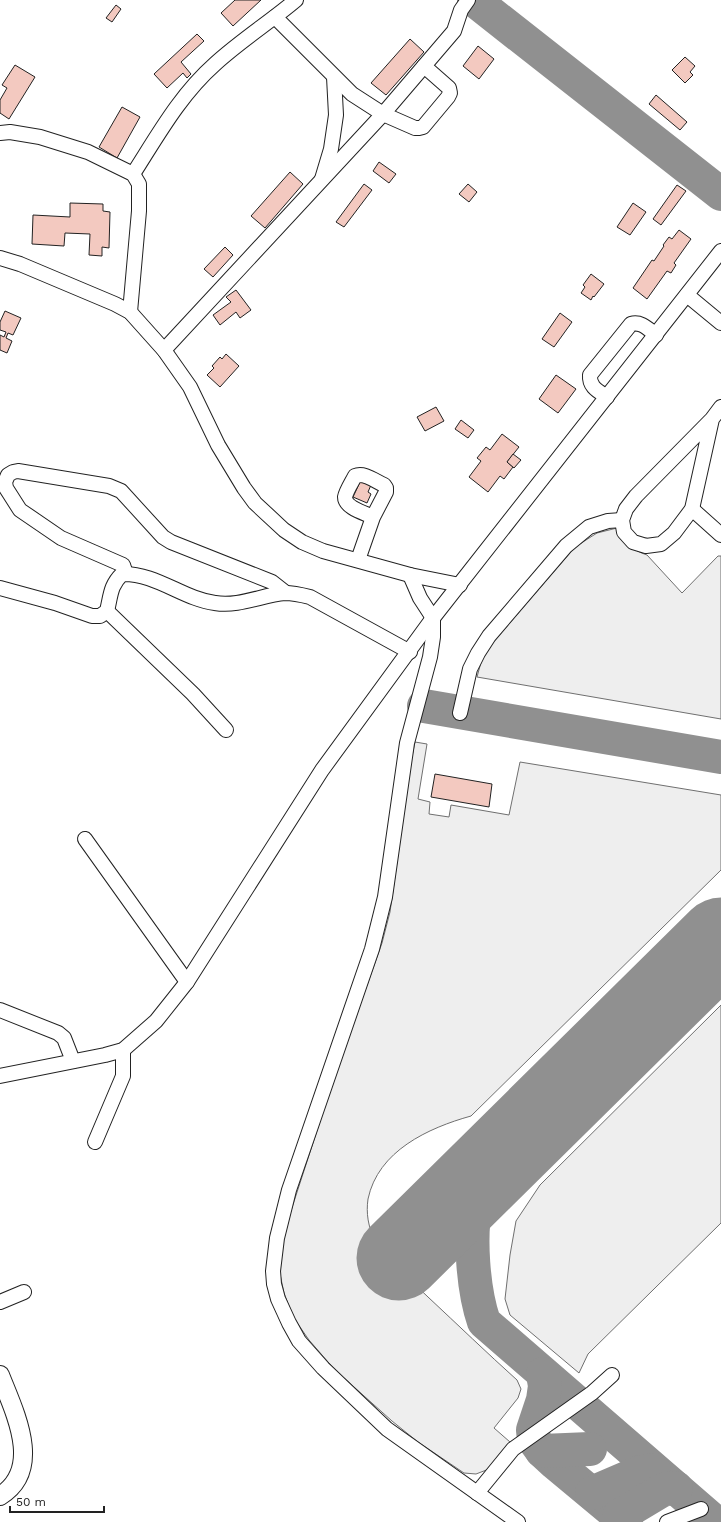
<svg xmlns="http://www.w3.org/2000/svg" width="721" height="1522" viewBox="0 0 721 1522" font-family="'Work Sans',sans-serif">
<rect width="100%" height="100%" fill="#fff"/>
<!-- green -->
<g fill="#eee" stroke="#6f6f6f">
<path d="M617 528C625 541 631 550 647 555L682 593 718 556H721V719L477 677 483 655 489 647 575 547 597 533Z"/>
<path d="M415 742 427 744 418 799 430 802 429 814 449 817 451 805 509 815 520 762 721 795V870L471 1116C428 1128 378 1151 368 1199 366 1213 368 1227 375 1240 378 1246 384 1251 388 1256 401 1271 414 1284 428 1297 458 1325 487 1353 517 1380L521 1389 518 1398 494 1428 510 1442 497 1461 489 1469 476 1474 464 1473 418 1442 392 1421 335 1370 309 1340 293 1317 284 1293 280 1274 281 1250 288 1220 334 1078 382 943 390 912 411 761Z"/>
<polygon points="721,1005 721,1223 588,1354 579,1373 510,1315 505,1299 510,1255 516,1221 540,1185"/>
</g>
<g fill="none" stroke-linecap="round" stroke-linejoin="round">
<!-- taxiway -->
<g stroke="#909090" stroke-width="34">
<polyline points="474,0 721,194"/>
<polyline points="424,706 721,757"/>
<path d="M488 1171C483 1181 479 1191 476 1203 469 1236 473 1290 484 1322L715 1522"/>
<polyline points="543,1374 545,1386 543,1400 533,1430 534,1440 542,1451 555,1463 626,1522"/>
<polyline points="542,1451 590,1449"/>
<polyline points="592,1493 641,1472 654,1470"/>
<polyline points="619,1516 661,1491 666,1489 676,1488"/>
</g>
<!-- runway -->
<polyline stroke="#909090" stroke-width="85" points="399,1258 721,940"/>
</g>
<!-- building -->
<g fill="#f3c9c0" stroke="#222">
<polygon points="235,0 261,0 233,26 221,13"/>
<polygon points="116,5 121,9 112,22 106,18"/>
<polygon points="197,34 204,41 181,62 191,74 187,78 183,73 167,88 154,74"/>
<polygon points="410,39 424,52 386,95 371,83"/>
<polygon points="478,46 494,59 479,79 463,66"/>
<polygon points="685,57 695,66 690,72 693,75 685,83 672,70"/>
<polygon points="15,65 35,77 9,119 0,113 0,100 7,88 2,85"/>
<polygon points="656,95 687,122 680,130 649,104"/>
<polygon points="122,107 140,117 117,158 99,147"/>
<polygon points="379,162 396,174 389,183 373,171"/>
<polygon points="290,172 303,184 265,228 251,216"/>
<polygon points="364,184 372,190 344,227 336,222"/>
<polygon points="468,184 477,192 469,202 459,194"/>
<polygon points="677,185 686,191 661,225 653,219"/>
<polygon points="70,203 103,204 103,211 110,212 109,248 102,247 102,256 89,255 90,234 65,233 64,246 32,244 33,215 70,217"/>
<polygon points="633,203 646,212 630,235 617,227"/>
<polygon points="679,230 691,239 674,263 676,265 671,273 667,271 647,299 633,288 652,260 654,261 664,246 663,245 669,237 672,239"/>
<polygon points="225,247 233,255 213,277 204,269"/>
<polygon points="591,274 604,284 594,297 593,296 591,300 581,293 585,287 583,285"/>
<polygon points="236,290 251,310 240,318 236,312 220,325 213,315 231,302 226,297"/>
<polygon points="5,311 21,318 13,335 8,333 6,338 12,341 7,353 0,350 0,335 4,337 6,332 0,330 0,322"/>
<polygon points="560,313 572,322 554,347 542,339"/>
<polygon points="226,354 239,366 220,387 207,375 214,368 212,366 220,357 222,359"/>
<polygon points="556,375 576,389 558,413 539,399"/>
<polygon points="436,407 444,421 425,431 417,417"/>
<polygon points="461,420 474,430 468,438 455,429"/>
<polygon points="502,434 519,447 507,462 513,467 504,479 500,476 488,492 469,477 481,461 477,458 486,447 490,450"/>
<polygon points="513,454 521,460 514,468 507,462"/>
<polygon points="361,480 371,485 368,492 371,494 367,503 353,497"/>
<polygon points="435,774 492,784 489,807 431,797"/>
</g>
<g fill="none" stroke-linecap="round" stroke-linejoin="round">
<defs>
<g id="minor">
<polyline points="275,17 352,94 383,114 415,128 419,128 423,127 448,97 450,93 449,88 424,66"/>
<polyline points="0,133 10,132 40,137 88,152 133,174 139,184 139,211 130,312"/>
<path d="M133 174C158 135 180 95 215 64 240 41 270 22 296 0"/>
<polyline points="322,179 331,149 336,115 334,77"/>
<polyline points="0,258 20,264 115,304 130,312 164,350 190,387 218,445 244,488 255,503 284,530 302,542 323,551 410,575 460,585"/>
<polyline points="687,295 721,323"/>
<polyline points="164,350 383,114 454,31 461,10 468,0"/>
<path d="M607 397C598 391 589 387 590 375L631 324C641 321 648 329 656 335"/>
<polyline points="712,419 692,509 674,533 661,544 646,546 633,542 624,532 622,520 626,509 636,496 712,419 721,407"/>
<polyline points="692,509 721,535"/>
<path d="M358 560 373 517 386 492V488L384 485C375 481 364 472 355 476 352 482 346 491 345 497 345 508 365 513 373 517"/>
<polyline points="126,574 123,565 61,538 20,510 6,488 5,482 8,475 13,472 18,471 109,486 121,491 163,537 171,542 272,582 286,593"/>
<polyline points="410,575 420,598 433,618 433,637 430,657 407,743 385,897 372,949 289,1190 277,1238 273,1271 274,1284 278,1299 289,1323 299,1341 323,1368 387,1429 518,1522"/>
<path d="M0 588 55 603 92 616H100L107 611C111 595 110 586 122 574 156 573 183 599 215 603 239 607 262 595 285 593 293 593 302 595 310 597L410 652"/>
<polyline points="107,611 193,694 226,730"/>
<polyline points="460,713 470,669 478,653 489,636 566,546 589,527 608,521 622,520"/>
<polyline points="85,839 187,982"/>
<polyline points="0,1010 58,1033 64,1038 73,1061"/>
<polyline points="0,1076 105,1055 123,1050 156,1021 187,982 322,770 433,618 721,251"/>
<polyline points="95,1142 123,1076 123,1050"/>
<polyline points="0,1302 24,1292"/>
<polyline points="477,1493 513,1449 592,1393 612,1375"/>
<polyline points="667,1522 701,1509"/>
</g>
<path id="major" d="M0 1375C14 1411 44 1469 0 1496"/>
</defs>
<!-- minor casing -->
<use href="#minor" stroke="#222" stroke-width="16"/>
<!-- major casing -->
<use href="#major" stroke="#222" stroke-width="20"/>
<!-- minor -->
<use href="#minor" stroke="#fff" stroke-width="14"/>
<!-- major -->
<use href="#major" stroke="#fff" stroke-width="18"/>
</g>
<!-- scale -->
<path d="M10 1506v6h94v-6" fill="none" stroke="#222222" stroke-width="2"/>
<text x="16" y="1506" font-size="12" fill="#222222" stroke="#ffffff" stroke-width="3" paint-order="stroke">50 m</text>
</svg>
